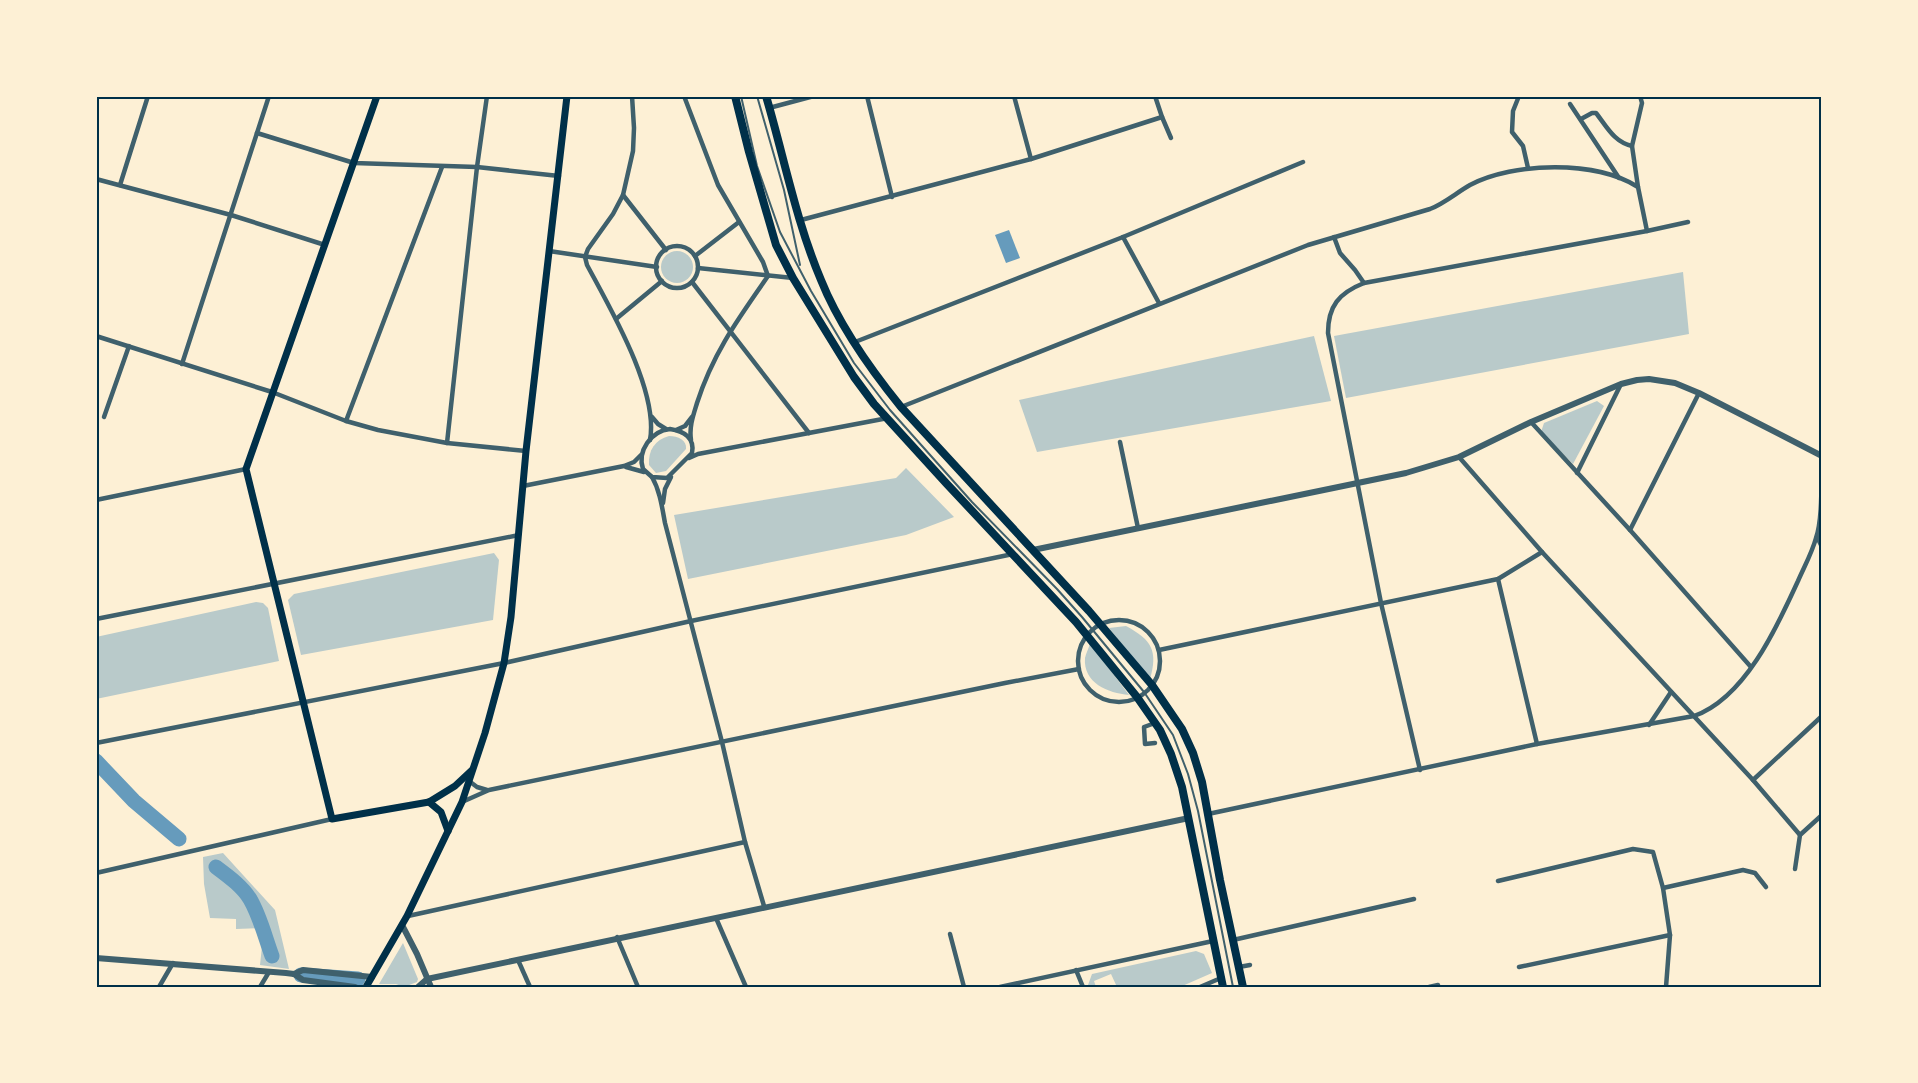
<svg xmlns="http://www.w3.org/2000/svg" width="1918" height="1083" viewBox="0 0 1918 1083" font-family="'PT Serif',serif">
	<style>
		.green { fill: #b9caca }
		.water { fill: #669bbc }
		.lines { fill: none; stroke-linecap: round; stroke-linejoin: round }
		.river { stroke: #669bbc; stroke-width: 15 }
		.service { stroke: #3f606c; stroke-width: 2 }
		.minor { stroke: #3f606c; stroke-width: 4.5 }
		.tertiary { stroke: #3f606c; stroke-width: 6 }
		.secondary { stroke: #003049; stroke-width: 7 }
		.primary { stroke: #003049; stroke-width: 8 }
		.neatline { fill: none; stroke: #003049; stroke-width: 2 }
	</style>
	<rect width="100%" height="100%" fill="#fdf0d5"/>
	<g class="green">
		<circle cx="677" cy="267" r="16"/>
		<polygon points="1683,272 1689,334 1346,398 1334,336"/>
		<polygon points="1314,336 1331,401 1037,452 1019,400"/>
		<polygon points="1597,401 1604,406 1573,464 1541,432 1544,423"/>
		<path d="M669,436C678,436 687,440 686,449L666,471L656,473L649,465C648,450 655,440 669,436Z"/>
		<polygon points="906,468 954,517 906,535 688,579 674,515 896,478"/>
		<polygon points="494,553 499,560 493,620 301,655 288,600 294,594"/>
		<polygon points="256,602 263,603 268,608 279,661 96,699 96,637"/>
		<path d="M1126,626C1152,640 1158,651 1150,679L1109,628Z"/>
		<path d="M1090,643L1129,695C1108,693 1083,683 1085,658C1086,653 1089,648 1090,643Z"/>
		<polygon points="223,853 275,910 289,969 260,965 263,937 260,928 236,929 236,919 210,918 204,884 203,857"/>
		<polygon points="403,943 418,979 417,982 404,987 396,984 379,984"/>
		<polygon points="1196,951 1204,954 1212,973 1180,987 1117,987 1111,974 1094,981 1096,987 1089,987 1088,985 1092,974"/>
	</g>
	<polygon class="water" points="1009,230 1020,258 1006,263 995,235"/>
	<g class="lines">
		<g class="river">
			<polyline points="96,761 134,801 179,839"/>
			<path d="M216,867C228,876 242,886 250,899C260,916 265,937 272,956"/>
			<polyline points="301,975 358,979"/>
		</g>
		<g class="service">
			<polyline points="741,96 757,166 780,232 811,291 854,363 890,410 972,502 1057,589 1082,617 1144,692 1173,735 1188,774 1198,811 1233,987"/>
			<polyline points="757,96 784,190 800,265"/>
		</g>
		<g class="minor">
			<path d="M632,96L634,128L633,151L623,195L613,214L588,249L585,257L587,265C610,308 659,391 650,440"/>
			<polyline points="684,96 718,185 763,262 768,276"/>
			<polyline points="867,96 892,197"/>
			<polyline points="1014,96 1031,159"/>
			<polyline points="1155,96 1162,117 1171,138"/>
			<polyline points="1519,96 1513,111 1512,132 1523,146 1528,168"/>
			<polyline points="1570,104 1619,178"/>
			<polyline points="769,108 814,96"/>
			<path d="M1581,119L1592,113H1596C1607,127 1614,142 1632,146"/>
			<polyline points="257,133 354,163 477,167 559,176"/>
			<polyline points="96,179 231,215 325,245"/>
			<polyline points="120,185 148,96"/>
			<polyline points="1638,187 1632,146 1642,103 1640,96"/>
			<polyline points="623,195 666,250"/>
			<polyline points="801,220 1031,159 1162,117"/>
			<polyline points="1123,237 1159,303"/>
			<polyline points="1334,237 1340,253 1355,270 1364,283"/>
			<circle cx="677" cy="267" r="21"/>
			<polyline points="549,251 657,267"/>
			<polyline points="695,256 739,222"/>
			<polyline points="698,268 793,278"/>
			<polyline points="692,282 809,433"/>
			<polyline points="616,319 662,281"/>
			<polyline points="96,336 272,392 346,421 378,430 447,443 526,451"/>
			<polyline points="855,342 1123,237 1303,162"/>
			<polyline points="182,364 269,96"/>
			<path d="M901,407L1308,245L1430,209C1445,203 1456,193 1470,185C1514,162 1596,160 1638,187L1647,231"/>
			<polyline points="104,417 129,346"/>
			<polyline points="652,417 658,424 666,429"/>
			<polyline points="346,421 442,167"/>
			<polyline points="1531,422 1630,530 1751,667"/>
			<path d="M670,429C684,431 695,438 692,453L667,478L652,477L643,469C637,451 651,431 670,429Z"/>
			<polyline points="676,430 685,426 692,417"/>
			<path d="M691,440C689,427 693,416 697,403C713,353 738,319 768,276"/>
			<polyline points="1120,442 1138,528"/>
			<polyline points="447,443 477,167 487,96"/>
			<polyline points="1459,457 1542,552 1753,780 1800,835"/>
			<polyline points="689,458 698,454 888,418"/>
			<polyline points="626,467 644,472"/>
			<polyline points="1577,473 1621,384"/>
			<path d="M652,477C660,491 662,507 665,523L722,742L745,842L764,906"/>
			<polyline points="523,486 624,466 634,462 641,455"/>
			<polyline points="96,500 246,469"/>
			<polyline points="663,503 665,489 671,477"/>
			<polyline points="1630,530 1699,393"/>
			<polyline points="1817,537 1822,547"/>
			<polyline points="1498,579 1537,744"/>
			<polyline points="96,619 519,535"/>
			<circle cx="1119" cy="661" r="41"/>
			<polyline points="1159,650 1498,579 1542,552"/>
			<polyline points="1155,723 1144,727 1145,744 1155,743"/>
			<polyline points="1649,725 1671,692"/>
			<polyline points="96,743 504,663 691,621 1013,554"/>
			<path d="M1420,770L1381,603L1328,333C1328,306 1339,293 1364,283L1647,231L1688,222"/>
			<polyline points="1753,780 1822,716"/>
			<polyline points="469,781 477,787 487,790"/>
			<polyline points="462,802 489,790 1005,683 1079,669"/>
			<path d="M1208,814L1537,744L1694,716C1745,698 1777,627 1798,581C1804,567 1812,553 1816,538C1823,518 1821,478 1822,456"/>
			<polyline points="1795,869 1800,835 1822,815"/>
			<polyline points="96,873 332,819"/>
			<polyline points="1498,881 1633,849 1653,852 1663,888 1670,935 1666,987"/>
			<polyline points="1663,888 1743,870 1755,873 1766,887"/>
			<polyline points="408,916 745,842"/>
			<polyline points="716,918 746,987"/>
			<polyline points="950,934 964,987"/>
			<polyline points="617,937 638,987"/>
			<polyline points="1233,940 1414,899"/>
			<polyline points="518,960 530,987"/>
			<polyline points="1239,967 1250,965"/>
			<polyline points="1519,967 1670,935"/>
			<polyline points="1076,970 1083,987"/>
			<polyline points="159,987 173,963"/>
			<polyline points="260,987 269,972"/>
			<polyline points="1000,987 1213,941"/>
			<polyline points="1200,987 1221,978"/>
			<polyline points="1429,987 1438,985"/>
		</g>
		<g class="tertiary">
			<polyline points="1033,550 1406,473 1459,457 1531,422 1621,384 1637,380 1649,379 1675,383 1699,393 1822,456"/>
			<polyline points="402,925 417,954 431,987"/>
			<polyline points="96,958 286,973 294,974 303,980 355,987"/>
			<polyline points="294,974 303,970 372,977"/>
			<polyline points="418,987 427,979 1189,818"/>
		</g>
		<g class="secondary">
			<polyline points="377,96 246,469 332,819 429,802 455,786 471,771"/>
			<polyline points="429,802 441,812 448,831"/>
			<polyline points="366,987 407,916 462,802 485,733 504,663 511,617 526,451 567,96"/>
		</g>
		<g class="primary">
			<polyline points="735,96 749,152 776,245 793,278 854,377 874,404 946,483 1076,622 1137,697 1160,730 1171,754 1182,787 1223,987"/>
			<path d="M766,96C784,157 796,221 821,280C839,325 871,370 901,407L1089,611L1152,685L1182,729L1193,753L1202,782L1220,880L1243,987"/>
		</g>
	</g>
	<rect width="1918" height="1083" fill="none" stroke="#fdf0d5" stroke-width="195"/>
	<rect x="98" y="98" width="1722" height="888" class="neatline"/>
</svg>
